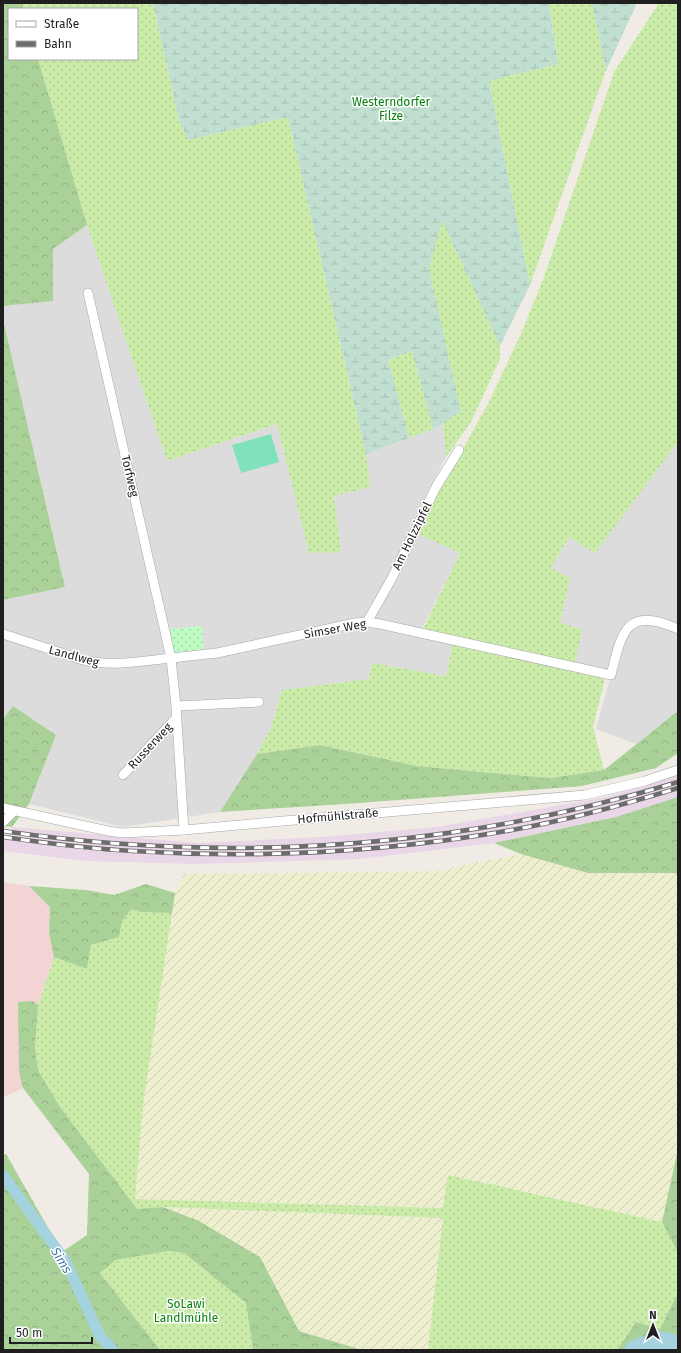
<svg xmlns="http://www.w3.org/2000/svg" width="681" height="1353" viewBox="0 0 681 1353" font-family="'Fira Sans',sans-serif">
	<style>
		.residential { fill: #dddcdc }
		.commercial { fill: #f1d4d3 }
		.industrial { fill: #e9d6e6 }
		.farmland { fill: url(#farmland-furrows) }
		.grass { fill: url(#grass-dots) }
		.forest { fill: url(#forest-crowns) }
		.wetland { fill: url(#wetland-marsh) }
		.park { fill: url(#park-dots) }
		.pitch { fill: #80e2ba }
		.lines { fill: none; stroke-linecap: round; stroke-linejoin: round }
		.canal { stroke: #a4d3df; stroke-width: 11 }
		.river { stroke: #a4d3df; stroke-width: 20 }
		.street-casing { stroke: #a6a6a6; stroke-width: 10 }
		.street { stroke: #fff; stroke-width: 9 }
		.rail-casing { stroke: #6d6d6d; stroke-width: 4.5 }
		.rail { stroke: #fff; stroke-width: 3; stroke-dasharray: 9; stroke-linecap: butt }
		.labels { text-anchor: middle; stroke-width: 3; stroke-linejoin: round; paint-order: stroke }
		.park-label { font-size: 12px; fill: #07820f; stroke: #fff }
		.street-label { font-size: 12px; fill: #1f1f1f; stroke: #fff }
		.water-label { font-size: 13px; font-style: italic; fill: #447aab; stroke: #fff }
	</style>
	<defs>
		<pattern id="farmland-furrows" width="10" height="10" patternUnits="userSpaceOnUse"><rect width="10" height="10" fill="#eeefcf"/><path d="M-1 1l2-2M0 10L10 0M9 11l2-2" fill="none" stroke="#ccccb1"/></pattern>
		<pattern id="grass-dots" width="8" height="8" patternUnits="userSpaceOnUse"><rect width="8" height="8" fill="#cbeca9"/><path d="M2 2h.1M6 6h.1" fill="none" stroke="#aeca91" stroke-width="1.8" stroke-linecap="round"/></pattern>
		<pattern id="forest-crowns" width="20" height="18" patternUnits="userSpaceOnUse"><rect width="20" height="18" fill="#aad198"/><path d="M2 6a3 3 0 1 1 6 0M12 15a3 3 0 1 1 6 0" fill="none" stroke="#92b383"/></pattern>
		<pattern id="wetland-marsh" width="20" height="14" patternUnits="userSpaceOnUse"><rect width="20" height="14" fill="#c1dfd0"/><path d="M1 5h8M5 5V1M11 12h8M15 12V8" fill="none" stroke="#a5bfb2"/></pattern>
		<pattern id="park-dots" width="8" height="8" patternUnits="userSpaceOnUse"><rect width="8" height="8" fill="#c0fbc4"/><path d="M2 2h.1M6 6h.1" fill="none" stroke="#a5d7a8" stroke-width="1.8" stroke-linecap="round"/></pattern>
	</defs>
	<rect width="100%" height="100%" fill="#f0ece5"/>
	<g class="residential">
		<polygon points="87,225 167,461 277,424 310,553 340,552 334,495 370,487 366,454 433,429 443,422 446,457 409,528 460,553 419,635 453,643 446,676 373,663 369,679 282,690 271,728 257,754 220,812 123,827 29,804 56,735 13,706 3,719 3,600 65,586 3,319 3,306 53,301 53,249"/>
		<polygon points="678,442 678,711 636,744 596,729 611,675 575,663 560,623 570,578 551,568 569,537 595,552"/>
	</g>
	<polygon class="commercial" points="3,882 29,886 50,907 49,933 54,957 38,1005 32,1001 19,1072 23,1088 3,1097"/>
	<polygon class="industrial" points="678,774 678,797 616,817 494,843 359,859 196,864 87,861 3,851 3,843 12,827 197,843 322,837 437,827 606,797 640,787"/>
	<g class="farmland">
		<polygon points="521,854 588,873 678,873 678,1149 662,1222 448,1175 444,1208 135,1199 143,1105 175,893 184,874 442,871 473,863"/>
		<polygon points="163,1207 443,1218 428,1350 362,1350 299,1331 260,1257 199,1221"/>
	</g>
	<g class="grass">
		<polygon points="22,3 153,3 179,121 188,140 288,117 366,454 370,487 334,496 341,552 309,553 277,424 167,461 87,225 38,59 137,59 137,9 24,9"/>
		<polygon points="549,3 592,3 606,70 530,285 489,81 558,64"/>
		<polygon points="659,3 678,3 678,442 595,553 569,537 551,568 570,578 560,623 582,629 575,663 423,629 460,553 416,533 488,404 521,334 544,277 614,72"/>
		<polygon points="442,219 500,346 500,359 471,422 446,457 443,422 461,412 428,269"/>
		<polygon points="412,351 433,429 409,438 388,360"/>
		<polygon points="453,643 605,679 593,727 604,770 550,778 417,766 320,745 257,754 271,728 282,690 369,679 372,663 446,676"/>
		<polygon points="132,909 140,912 172,913 143,1105 135,1199 443,1208 448,1175 662,1222 678,1253 678,1293 660,1330 636,1322 617,1350 428,1350 443,1218 163,1207 137,1209 60,1107 38,1070 35,1047 38,1005 54,957 87,969 91,945 119,937 122,921"/>
		<polygon points="169,1251 184,1253 246,1303 253,1350 160,1350 100,1273 116,1260"/>
	</g>
	<g class="forest">
		<polygon points="3,3 22,3 24,9 9,9 9,59 38,59 87,225 53,249 53,301 3,306"/>
		<polygon points="3,319 65,587 3,600"/>
		<polygon points="13,706 56,735 29,804 12,827 3,826 3,719"/>
		<polygon points="678,711 678,753 656,768 582,786 359,803 220,812 257,754 320,745 417,766 550,778 604,770"/>
		<polygon points="678,797 678,873 588,873 521,854 494,843 616,817"/>
		<polygon points="146,884 175,893 172,913 140,912 132,909 122,921 119,937 91,945 87,969 54,957 49,933 50,907 29,886 86,890 114,895"/>
		<polygon points="33,1001 38,1005 35,1047 38,1070 60,1107 137,1209 163,1207 199,1221 260,1257 299,1331 362,1350 253,1350 246,1303 184,1253 169,1251 116,1260 100,1273 160,1350 3,1350 3,1156 6,1154 62,1252 87,1235 89,1174 23,1088 19,1072 18,1002"/>
		<polygon points="678,1149 678,1253 662,1222"/>
		<polygon points="678,1293 678,1350 617,1350 636,1322 660,1329"/>
	</g>
	<g class="wetland">
		<polygon points="153,3 549,3 558,64 489,81 530,285 500,346 442,220 429,269 461,412 433,429 412,351 388,360 409,438 366,454 288,117 188,140 179,121"/>
		<polygon points="592,3 637,3 606,70"/>
	</g>
	<polygon class="park" points="202,626 204,650 180,652 175,652 173,649 170,629"/>
	<polygon class="pitch" points="271,434 279,462 241,473 232,445"/>
	<g class="lines">
		<polyline class="canal" points="3,1175 66,1262 100,1336 113,1350"/>
		<polyline class="river" points="635,1350 658,1341 678,1345"/>
		<g class="street-casing">
			<g id="street">
				<polyline points="367,622 392,578 436,487 459,450"/>
				<path d="M3,634L83,660C112,667 142,661 171,658L88,293"/>
				<polyline points="176,706 259,702"/>
				<polyline points="123,775 177,717"/>
				<polyline points="3,808 108,831 122,833 184,830 272,822 585,795 645,781 678,770"/>
				<polyline points="3,822 12,813 12,810"/>
				<path d="M184,830L176,706L171,658L217,653L355,623L367,622L380,624L611,675C622,631 626,606 678,629"/>
			</g>
		</g>
		<use href="#street" class="street"/>
		<g class="rail-casing">
			<g id="rail">
				<path d="M3,831C231,864 457,849 678,782"/>
				<path d="M3,837C46,843 89,849 133,851C259,859 387,852 512,830C568,820 623,805 678,788"/>
			</g>
		</g>
		<use href="#rail" class="rail"/>
	</g>
	<g class="labels">
		<g class="park-label">
			<text x="391" y="106">Westerndorfer<tspan x="391" dy="14">Filze</tspan></text>
			<text x="186" y="1308">SoLawi<tspan x="186" dy="14">Landlmühle</tspan></text>
		</g>
		<g class="street-label">
			<text transform="translate(130 476) rotate(77)" y="4">Torfweg</text>
			<text transform="translate(412 536) rotate(-64)" y="4">Am Holzzipfel</text>
			<text transform="translate(335 629) rotate(-10)" y="4">Simser Weg</text>
			<text transform="translate(74 656) rotate(15)" y="4">Landlweg</text>
			<text transform="translate(150 746) rotate(-47)" y="4">Russerweg</text>
			<text transform="translate(338 816) rotate(-5)" y="4">Hofmühlstraße</text>
		</g>
		<g class="water-label">
			<text transform="translate(62 1260) rotate(59)" y="5">Sims</text>
		</g>
	</g>
	<rect width="681" height="1353" fill="none" stroke="#1f1f1f" stroke-width="8"/>
	<rect x="8" y="8" width="130" height="52" fill="#ffffff" stroke="#a5a5a5"/>
	<rect x="16" y="21" width="20" height="6" fill="#ffffff" stroke="#a5a5a5"/>
	<text x="44" y="28" font-size="12" fill="#1f1f1f">Straße</text>
	<rect x="16" y="41" width="20" height="6" fill="#6d6d6d" stroke="#a5a5a5"/>
	<text x="44" y="48" font-size="12" fill="#1f1f1f">Bahn</text>
	<g transform="translate(653 1325)" stroke="#ffffff" stroke-width="3" paint-order="stroke">
	<path d="M0-3L7 15L0 10L-7 15Z" fill="#1f1f1f"/>
	<text y="-6" font-size="11" font-weight="bold" text-anchor="middle" fill="#1f1f1f">N</text>
	</g>
	<path d="M10 1337v6h82v-6" fill="none" stroke="#1f1f1f" stroke-width="2"/>
	<text x="16" y="1337" font-size="12" fill="#1f1f1f" stroke="#ffffff" stroke-width="3" paint-order="stroke">50 m</text>
</svg>
